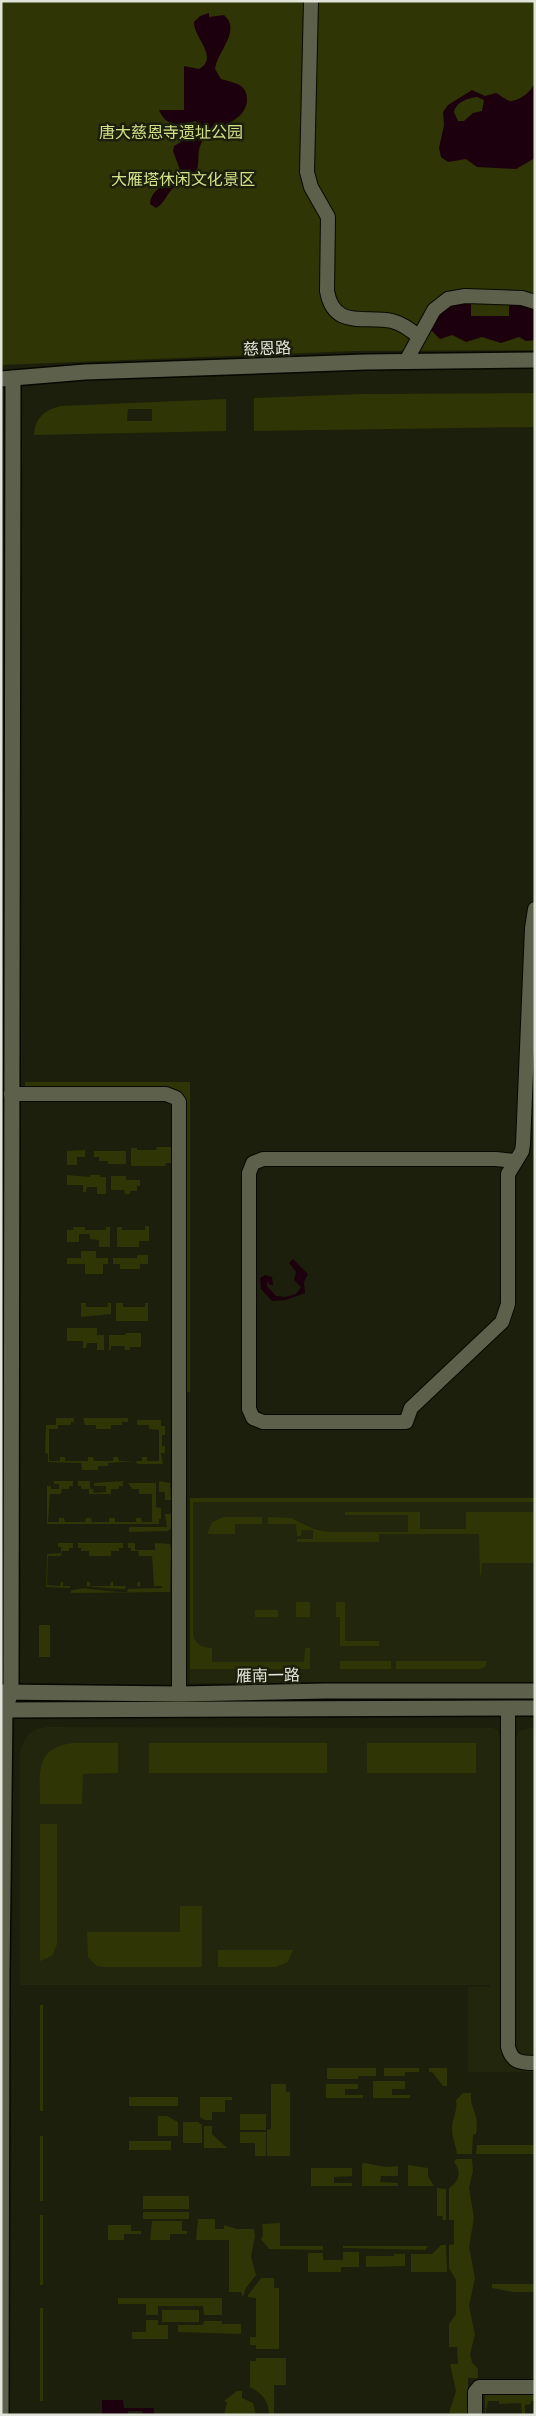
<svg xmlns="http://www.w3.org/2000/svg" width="536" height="2416" viewBox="0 0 536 2416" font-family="'Nunito Sans','Noto Sans SC',sans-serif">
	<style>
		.built { fill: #22260c }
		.green { fill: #2f3504; fill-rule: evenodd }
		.water { fill: #1d000d; fill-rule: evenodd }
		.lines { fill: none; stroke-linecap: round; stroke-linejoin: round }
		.minor-casing { stroke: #070800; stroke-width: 16 }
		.tertiary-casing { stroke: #070800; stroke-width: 18 }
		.secondary-casing { stroke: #070800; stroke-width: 18 }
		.minor { stroke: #5d614c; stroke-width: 14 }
		.tertiary { stroke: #5d614c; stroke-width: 15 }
		.secondary { stroke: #5d614c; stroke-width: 15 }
		.labels { text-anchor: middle; stroke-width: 5; stroke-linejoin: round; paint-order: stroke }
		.park-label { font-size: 16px; fill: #d3e188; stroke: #1c1f0c }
		.street-label { font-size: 16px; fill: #e1e4d8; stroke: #1c1f0c }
	</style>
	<rect width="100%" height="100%" fill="#1c1f0c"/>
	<g class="built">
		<polygon points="1,441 2,447 1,1661"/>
		<rect x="190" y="1498" width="345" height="185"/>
		<polygon points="47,1727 494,1728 498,1731 501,1740 501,2048 503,2057 508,2064 515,2069 535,2071 535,2072 468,2072 468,1987 490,1987 490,1985 20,1985 20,1753 23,1743 28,1735 36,1729"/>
		<polygon points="535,1727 535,2054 522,2054 517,2052 515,2047 515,1740 519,1731"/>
	</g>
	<g class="green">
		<polygon points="1,1 535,1 535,350 356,351 1,365"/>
		<polygon points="535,393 535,427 254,431 254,398 363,394"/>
		<path d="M226,399V431L34,435C35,418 44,410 61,406ZM152,409V421H127L128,409Z"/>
		<polygon points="25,1082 190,1082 190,1392 186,1392 185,1100 174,1089 166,1087 25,1087"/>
		<polygon points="157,1147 171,1147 171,1163 166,1163 165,1166 131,1166 131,1148 137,1148 137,1150 156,1150"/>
		<polygon points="85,1150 85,1157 77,1157 77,1165 67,1165 67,1151"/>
		<polygon points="94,1151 126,1151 126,1164 108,1164 108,1161 99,1161 99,1157 94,1157"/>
		<polygon points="67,1175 90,1177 90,1175 100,1175 100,1177 106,1177 106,1194 97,1194 97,1187 87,1187 86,1192 83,1192 83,1185 67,1185"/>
		<polygon points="111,1176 126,1176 126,1180 140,1180 140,1186 137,1186 137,1191 130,1191 130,1194 125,1194 124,1190 111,1190"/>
		<polygon points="145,1226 149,1226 149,1241 139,1241 139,1247 117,1247 117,1227 122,1227 122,1230 145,1230"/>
		<polygon points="73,1227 85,1227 85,1230 106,1230 106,1227 110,1227 110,1247 99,1247 99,1240 90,1239 90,1234 79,1234 79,1242 67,1242 67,1230 73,1230"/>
		<polygon points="81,1251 96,1251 96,1258 108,1258 108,1264 103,1264 103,1274 85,1274 85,1264 67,1264 67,1258 81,1258"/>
		<polygon points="137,1255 148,1255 148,1264 140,1264 140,1269 120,1269 120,1264 113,1264 113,1258 137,1258"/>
		<polygon points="81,1303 86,1303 86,1307 108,1307 108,1303 111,1303 111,1314 81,1317"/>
		<polygon points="116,1303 123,1303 123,1307 145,1307 145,1303 148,1303 148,1321 116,1321"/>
		<polygon points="67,1328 97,1328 97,1335 104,1335 104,1350 97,1350 97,1343 87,1343 86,1348 83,1348 83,1341 67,1341"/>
		<polygon points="126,1333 141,1333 141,1347 130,1347 130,1350 125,1350 124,1346 111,1346 111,1350 109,1350 109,1335 125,1335"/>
		<polygon points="56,1418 74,1418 74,1422 71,1422 71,1425 58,1425 58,1429 49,1429 49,1461 60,1461 60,1457 65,1457 65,1461 88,1461 88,1457 93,1457 94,1461 113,1461 113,1457 118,1457 119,1461 142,1461 142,1457 147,1457 147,1461 159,1461 159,1430 149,1429 149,1425 137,1425 137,1420 161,1420 161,1426 165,1426 165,1435 162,1435 162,1446 165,1446 165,1453 161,1453 163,1464 137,1464 136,1461 108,1463 108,1466 98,1466 98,1470 82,1470 81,1463 48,1462 48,1454 45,1453 46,1425 56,1425"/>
		<polygon points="83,1418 128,1418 128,1422 122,1422 122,1425 111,1425 111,1429 96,1429 96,1425 85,1425"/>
		<polygon points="54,1481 73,1481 73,1486 69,1486 69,1489 62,1489 61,1494 50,1494 48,1522 59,1522 59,1518 64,1518 65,1522 85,1522 86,1518 91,1518 92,1522 109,1522 109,1518 115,1518 115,1522 136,1522 136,1518 141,1518 142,1522 152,1522 152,1494 139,1494 139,1489 132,1489 128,1483 156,1483 156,1507 161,1508 161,1519 159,1519 159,1524 47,1524 47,1486 51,1486 51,1489 59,1489 59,1484 54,1484"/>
		<polygon points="78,1481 90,1481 90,1489 93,1489 94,1493 106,1492 106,1486 94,1486 94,1483 123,1481 123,1486 119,1486 119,1489 111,1489 111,1494 89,1494 89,1489 81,1489 81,1486 78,1486"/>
		<polygon points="159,1481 170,1483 171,1500 165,1500 165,1492 159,1492"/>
		<path d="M190,1498H535V1502H193V1633C194,1643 201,1648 212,1648V1662H304L305,1648H310V1669H190Z"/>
		<polygon points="345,1512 420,1512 420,1529 466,1529 466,1512 535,1512 535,1563 482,1563 481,1575 480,1575 479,1534 379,1534 379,1542 297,1542 297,1539 313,1539 313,1530 302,1530 301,1536 297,1536 296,1524 268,1524 268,1517 291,1518 314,1529 327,1532 408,1532 408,1515 345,1515"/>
		<polygon points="165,1514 171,1514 171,1528 168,1531 129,1532 129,1527 167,1527"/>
		<polygon points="224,1517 262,1517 262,1524 235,1524 235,1534 207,1534 212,1522"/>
		<polygon points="58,1543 73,1543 73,1548 69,1548 69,1551 62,1551 61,1556 48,1556 47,1585 60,1586 61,1582 63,1582 63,1586 70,1586 70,1588 46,1587 47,1554 61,1553 61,1547 58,1547"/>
		<polygon points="78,1543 123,1543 123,1548 119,1548 119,1551 111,1551 111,1556 89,1556 89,1551 81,1551 81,1548 78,1548"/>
		<path d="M128,1543H135V1550H155V1543L170,1544L171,1549L170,1592L71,1593V1590C78,1590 83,1587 90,1589C100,1590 114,1592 127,1592L128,1589L162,1588V1586H126L125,1589C108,1589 96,1586 78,1586H87V1582H90V1586H110L111,1582H113V1586H137L138,1582H140V1586H154L152,1556H139L138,1551H131V1548H128Z"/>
		<rect x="296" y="1602" width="14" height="15"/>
		<polygon points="336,1602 345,1602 345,1641 379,1641 379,1646 340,1646 340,1617 336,1617"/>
		<rect x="255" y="1610" width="23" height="7"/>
		<rect x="39" y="1625" width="11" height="32"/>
		<rect x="340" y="1661" width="51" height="8"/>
		<polygon points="396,1661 487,1661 485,1667 480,1669 396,1669"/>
		<path d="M73,1743H118V1773L83,1774L82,1804H40C40,1773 34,1748 73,1743Z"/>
		<rect x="149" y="1743" width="178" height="30"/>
		<rect x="367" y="1743" width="109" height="30"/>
		<polygon points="40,1824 57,1824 57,1944 52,1956 40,1961"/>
		<polygon points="180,1906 202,1906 202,1967 104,1967 97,1966 88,1957 87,1932 180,1932"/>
		<polygon points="218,1950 293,1950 288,1962 276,1967 218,1967"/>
		<rect x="40" y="2005" width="3" height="106"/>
		<polygon points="327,2068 376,2068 376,2076 359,2076 358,2079 327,2079"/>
		<polygon points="384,2068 419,2068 419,2072 405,2072 405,2076 384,2076"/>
		<polygon points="429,2068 447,2068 447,2086 443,2086 432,2072 429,2072"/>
		<polygon points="373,2081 405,2081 405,2089 392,2089 392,2095 410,2095 410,2098 373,2098"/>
		<polygon points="271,2084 286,2084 286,2092 290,2092 290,2156 267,2156 267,2130 271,2129"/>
		<polygon points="326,2084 358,2084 358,2089 345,2089 345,2095 363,2095 363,2098 326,2098"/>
		<path d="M463,2093H471C470,2111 480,2113 476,2134L473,2135L472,2154H457C456,2145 452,2138 452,2129C452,2118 458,2111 456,2100Z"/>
		<rect x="129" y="2097" width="49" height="9"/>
		<polygon points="200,2097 232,2097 232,2100 225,2100 225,2112 212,2112 212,2120 205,2120 200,2117"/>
		<rect x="240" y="2114" width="26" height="16"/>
		<polygon points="158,2116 167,2116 178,2122 178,2136 158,2136"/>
		<polygon points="183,2122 198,2122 202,2125 202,2143 183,2143"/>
		<polygon points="204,2126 212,2126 212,2134 227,2148 204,2148"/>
		<polygon points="240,2132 266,2132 266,2156 255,2156 255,2143 240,2143"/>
		<rect x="40" y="2136" width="3" height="65"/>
		<rect x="129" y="2141" width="42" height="9"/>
		<polygon points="477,2145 535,2145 535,2154 476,2154"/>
		<path d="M456,2159H472L473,2171L469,2188L474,2218L469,2247L475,2278L469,2306L475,2335L470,2354L472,2362L478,2369V2378H468V2415L449,2413L456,2391L450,2364H458L457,2347H449V2324L456,2314V2280L449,2268V2245L454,2244V2220H449V2188C459,2182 462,2172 454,2162Z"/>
		<polygon points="365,2163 386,2167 398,2166 398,2176 381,2176 380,2182 398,2183 398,2186 362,2186 362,2164"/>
		<polygon points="408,2165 428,2168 428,2176 434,2186 408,2186"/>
		<polygon points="311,2168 352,2168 352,2176 334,2177 334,2183 352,2183 352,2186 311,2186"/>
		<polygon points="437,2188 446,2189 446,2220 443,2220 442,2216 437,2216"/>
		<rect x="143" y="2196" width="46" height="13"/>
		<rect x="143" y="2212" width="46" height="7"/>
		<rect x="40" y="2215" width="3" height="70"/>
		<polygon points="198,2219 215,2219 215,2229 224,2229 224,2225 237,2229 254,2229 255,2236 251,2257 256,2275 246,2288 243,2297 241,2292 229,2292 229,2240 196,2240"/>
		<polygon points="152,2221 182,2221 182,2231 187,2231 187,2234 170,2234 170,2240 150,2240"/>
		<polygon points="280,2223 280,2246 323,2246 323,2250 269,2249 261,2239 263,2235 262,2224"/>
		<polygon points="108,2225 131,2225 131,2231 141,2231 141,2234 124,2234 124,2240 108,2240"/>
		<polygon points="441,2245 446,2245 447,2272 411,2272 411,2254 432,2254"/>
		<polygon points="343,2246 428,2246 425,2250 343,2248"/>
		<polygon points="343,2252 359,2252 359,2267 341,2267 341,2272 308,2272 308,2253 323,2253 323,2260 343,2260"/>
		<polygon points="394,2254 405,2254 405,2266 366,2267 366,2256 394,2256"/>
		<polygon points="261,2278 274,2278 274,2288 279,2288 279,2349 256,2349 256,2345 250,2345 250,2337 256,2337 256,2298 248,2297 248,2295"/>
		<polygon points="492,2284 535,2284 535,2292 513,2292 492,2288"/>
		<polygon points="118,2298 222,2298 222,2315 204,2315 203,2306 158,2306 158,2315 146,2315 146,2304 118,2304"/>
		<rect x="40" y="2308" width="3" height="93"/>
		<rect x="162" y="2310" width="37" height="12"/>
		<polygon points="146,2320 158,2320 158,2325 168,2325 168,2339 132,2339 132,2332 146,2332"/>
		<polygon points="204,2321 222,2321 222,2324 241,2324 241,2334 178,2332 178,2325 203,2325"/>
		<path d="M256,2358H286V2385H274V2415H269C269,2401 262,2393 250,2387V2361H256Z"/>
		<polygon points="237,2391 242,2391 242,2398 253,2403 256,2415 224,2415 227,2402 224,2401"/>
		<polygon points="485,2393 535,2393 535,2401 531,2401 531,2404 525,2405 525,2415 522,2415 521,2403 499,2404 499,2401 488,2401 485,2415"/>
	</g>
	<g class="water">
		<path d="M209,13V17L224,15C242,30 217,52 215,69L221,79C233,83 248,83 247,101C244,125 215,123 203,140C196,151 200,159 197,170C193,182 181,180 173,188C166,195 165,203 156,208L150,204C151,186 173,184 180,170L173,151L174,146L195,134L199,127L196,121C180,124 167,129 159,110H184V66L199,69C220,58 193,37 194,22L200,16Z"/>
		<path d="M535,82V158L516,169L477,167L466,159L448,162L441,157L439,148L444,125L443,112L448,105L472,90L485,96L496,93C501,95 505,100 510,101C520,101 532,91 535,82ZM477,97L484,100L482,111L473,113L464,121H458L454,112C456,102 468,98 477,97Z"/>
		<path d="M464,303H471V316H509V304L532,307L535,310V340L526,341L519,337L501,343L482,337L466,342L452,335L440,339L431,330C438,310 445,307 464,303Z"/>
		<polygon points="293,1259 308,1274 304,1282 305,1293 286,1300 272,1301 261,1289 260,1278 265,1275 272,1277 273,1285 270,1285 267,1281 267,1286 276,1296 285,1297 296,1294 301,1287 294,1280 296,1272 289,1263"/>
		<polygon points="102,2400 123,2400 124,2408 154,2408 154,2415 143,2415 142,2411 128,2411 128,2415 102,2415"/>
	</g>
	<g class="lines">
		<g class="minor-casing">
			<g id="minor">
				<path d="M311,1L307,172L311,187L328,217L327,291C334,330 365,315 392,321C403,324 411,330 419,337"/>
				<polyline points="406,361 434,310 448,299 465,296 522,298 535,302"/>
				<polyline points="11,1094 61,1094"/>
				<polyline points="63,1094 166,1094 176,1098 179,1102 179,1694"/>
				<polyline points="514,1161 496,1159 263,1159 253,1163 249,1173 249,1409 253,1418 263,1422 406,1422 411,1408 502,1322 508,1304 508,1174 522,1151 523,1144 532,928 535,909"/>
				<path d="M508,1708V2047C512,2062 520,2063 535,2063"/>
				<polyline points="475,2415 475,2392 479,2387 535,2387"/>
			</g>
		</g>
		<g class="tertiary-casing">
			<polyline id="tertiary" points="1,2415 2,1973 5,1710 11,1692 13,378"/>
		</g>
		<g class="secondary-casing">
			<g id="secondary">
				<polyline points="1,379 85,372 365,362 535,360"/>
				<polyline points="1,1692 179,1694 325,1691 535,1691"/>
				<polyline points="1,1710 535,1708"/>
			</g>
		</g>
		<use href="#minor" class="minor"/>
		<use href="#tertiary" class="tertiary"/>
		<use href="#secondary" class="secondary"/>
	</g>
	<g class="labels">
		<g class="park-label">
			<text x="171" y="138">唐大慈恩寺遗址公园</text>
			<text x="183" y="185">大雁塔休闲文化景区</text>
		</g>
		<g class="street-label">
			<text transform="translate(267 348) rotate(-2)" y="6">慈恩路</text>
			<text transform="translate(268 1675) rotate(-1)" y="6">雁南一路</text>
		</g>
	</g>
	<rect width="536" height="2416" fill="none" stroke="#e1e4d8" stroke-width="5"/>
</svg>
